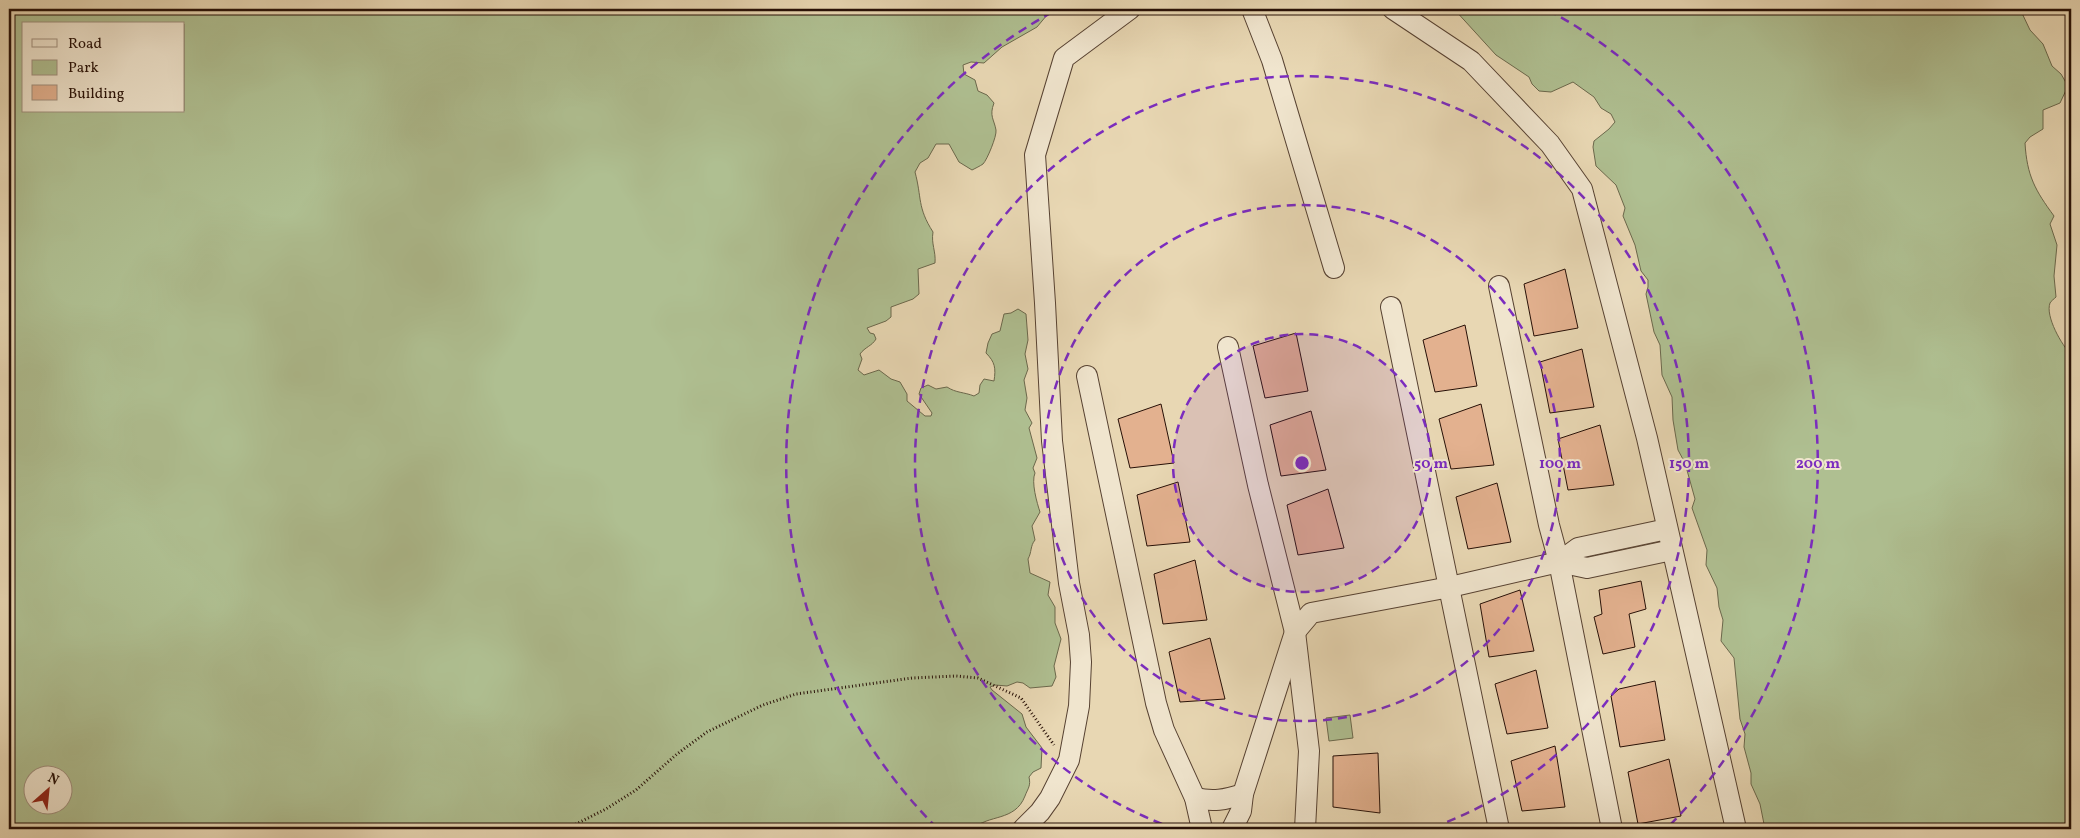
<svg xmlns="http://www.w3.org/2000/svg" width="2080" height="838" viewBox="0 0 2080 838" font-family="Vollkorn,serif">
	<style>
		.green { fill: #afbf91; stroke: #6b684c; fill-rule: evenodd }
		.building { fill: #e3b18f; stroke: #271007 }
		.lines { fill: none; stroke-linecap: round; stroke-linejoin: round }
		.minor-casing { stroke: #574232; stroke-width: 22 }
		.path { stroke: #271007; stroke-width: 3; stroke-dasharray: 1 2.5; stroke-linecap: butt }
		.minor { stroke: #f0e5ce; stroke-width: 20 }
		.ring { fill: none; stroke: #7b2cbf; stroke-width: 2.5; stroke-dasharray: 9 6 }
		.centre { fill: #7b2cbf; stroke: #f0e5ce; stroke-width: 2.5 }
		.ring-label { font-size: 15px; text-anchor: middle; font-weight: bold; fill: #7b2cbf; stroke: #f0e5ce; stroke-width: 4; stroke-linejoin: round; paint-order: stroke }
	</style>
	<rect width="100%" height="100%" fill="#e8d7b3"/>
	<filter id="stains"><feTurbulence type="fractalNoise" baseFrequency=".004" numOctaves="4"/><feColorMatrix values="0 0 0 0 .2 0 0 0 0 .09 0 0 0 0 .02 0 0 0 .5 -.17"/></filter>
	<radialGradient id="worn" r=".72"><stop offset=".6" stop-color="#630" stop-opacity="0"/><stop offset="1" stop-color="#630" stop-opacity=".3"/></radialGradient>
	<g class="green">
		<path d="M9,9H1052L1037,27L1002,47L984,63L971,62L963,65L964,74L975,80L978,91L987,95L994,103C989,116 994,119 996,130C997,136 987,160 983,164C980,166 976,168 972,170L959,162L949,144H936L928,158L920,163L915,172C922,198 917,207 933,232C931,244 936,251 935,263L918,269L919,294L913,299L891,307V317L886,321L867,328L870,333L874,334L876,339C872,346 865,347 860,354L862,359L858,370L864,375L879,370L891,379L900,382L907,394V401L925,416H931L932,413L919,394L921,388L928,385L936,389L947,387C956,393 964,392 974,396L979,393L980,385L984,379L994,381C996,368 995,362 986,353L988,343L992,334L1000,331L1004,314L1011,313L1018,309L1026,314L1028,340L1025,354L1028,369L1024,380L1027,398L1025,410L1032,423L1029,428L1037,458L1033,468L1035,473C1031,482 1037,503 1040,512L1032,526L1035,540C1030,546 1032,552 1028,559L1030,573L1050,582L1048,595L1055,607V623L1061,639L1054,666L1056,677L1052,686L1030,688L1023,683L1017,682L1007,686L995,685L990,687L992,690L1022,714L1026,727L1042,748L1041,768L1033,772L1029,777C1031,786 1028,788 1025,796C1015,822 988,814 973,829H9ZM24,24H184V111H24ZM32,776H62V806H32Z"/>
		<path d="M1454,9H2020L2030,30L2043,44L2052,66L2061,74L2068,86L2060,103L2043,110V129L2030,137L2025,143C2027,176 2035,190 2054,216L2050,224L2057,245L2054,276L2056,297C2054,299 2051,301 2050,303C2045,316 2062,346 2071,354V829H1765L1760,804L1751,784V773L1744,747L1745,734L1740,719L1734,658L1721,641L1723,620L1719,607L1717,588L1706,565L1707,550L1692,508L1695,499L1685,463L1678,450L1673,420L1672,397L1662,375L1660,345L1654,332L1646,294L1648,287V280L1641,271L1635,245L1623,216L1625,208L1616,185L1596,166L1593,147L1594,141L1609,129L1615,122L1611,114L1601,108L1594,97L1573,82L1551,92L1539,91L1532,84L1529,77L1496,55Z"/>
		<polygon points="1350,715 1353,738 1329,741 1326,718"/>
	</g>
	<g class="building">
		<polygon points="1565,269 1578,328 1534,336 1524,284"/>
		<polygon points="1465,325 1477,386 1435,392 1423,340"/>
		<polygon points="1296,333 1308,391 1265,398 1253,346"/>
		<polygon points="1582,349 1594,407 1550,413 1540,362"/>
		<polygon points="1161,404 1174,463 1130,468 1118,419"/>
		<polygon points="1481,404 1494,465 1451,469 1439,419"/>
		<polygon points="1311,411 1326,470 1281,476 1270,425"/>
		<polygon points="1600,425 1614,485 1568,490 1558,439"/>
		<polygon points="1178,482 1190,542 1147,546 1137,495"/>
		<polygon points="1497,483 1511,542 1468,549 1456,497"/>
		<polygon points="1328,489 1344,548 1298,555 1287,505"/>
		<polygon points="1195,560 1207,620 1163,624 1154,574"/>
		<polygon points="1641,581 1646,609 1629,614 1635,647 1603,654 1594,617 1602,614 1599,590"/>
		<polygon points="1520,590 1534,651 1489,657 1480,604"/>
		<polygon points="1210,638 1225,699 1180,702 1169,652"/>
		<polygon points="1536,670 1548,728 1507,734 1495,684"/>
		<polygon points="1655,681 1665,740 1620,747 1611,696 1619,689"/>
		<polygon points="1555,746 1565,807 1522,811 1511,761"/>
		<polygon points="1378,753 1380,813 1333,807 1333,756"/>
		<polygon points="1669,759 1681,816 1638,824 1628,772"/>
	</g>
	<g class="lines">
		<g class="minor-casing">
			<g id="minor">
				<polyline points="1252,9 1272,60 1334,268"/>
				<polyline points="1393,9 1471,61 1550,144 1582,189 1647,438 1736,829"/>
				<polyline points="1499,286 1549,525 1559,562 1612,829"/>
				<polyline points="1391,307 1499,829"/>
				<polyline points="1228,347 1258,485 1295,632 1309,751 1305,829"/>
				<polyline points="1087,376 1156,703 1164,730 1195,798 1202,829"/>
				<polyline points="1559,562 1587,568 1672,550"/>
				<path d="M1195,798C1213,802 1225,800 1243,794"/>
				<polyline points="1023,829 1040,812 1050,798 1069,760 1079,706 1081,662 1079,635 1069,583 1052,441 1045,303 1035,155 1064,58 1130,9"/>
				<polyline points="1232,829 1241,811 1243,794 1295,632 1311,613 1450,587 1559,562 1578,548 1667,529"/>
			</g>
		</g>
		<polyline class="path" points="566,829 606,809 636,790 677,754 707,732 763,705 796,694 912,678 956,676 978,678 1021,698 1054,745"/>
		<use href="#minor" class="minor"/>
	</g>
	<circle cx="1302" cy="463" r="129" fill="#7b2cbf" fill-opacity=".12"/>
	<g class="ring">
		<circle cx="1302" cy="463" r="129"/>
		<circle cx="1302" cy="463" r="258"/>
		<path d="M1176 829A387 387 0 1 1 1428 829"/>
		<path d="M937 828A516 516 0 0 1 1056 10M1548 10A516 516 0 0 1 1667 828"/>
	</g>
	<circle cx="1302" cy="463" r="8" class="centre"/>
	<g class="ring-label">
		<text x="1431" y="468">50 m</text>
		<text x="1560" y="468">100 m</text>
		<text x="1689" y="468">150 m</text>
		<text x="1818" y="468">200 m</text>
	</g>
	<rect width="2080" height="838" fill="none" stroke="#e8d7b3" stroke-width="30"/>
	<rect x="10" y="10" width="2060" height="818" fill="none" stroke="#271007" stroke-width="2.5"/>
	<rect x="15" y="15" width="2050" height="808" fill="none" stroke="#271007"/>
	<rect x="22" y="22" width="162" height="90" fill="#f0e5ce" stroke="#a0907e"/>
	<rect x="32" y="39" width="25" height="8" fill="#f0e5ce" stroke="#a0907e"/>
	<text x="68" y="48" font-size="15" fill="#271007">Road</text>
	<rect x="32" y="60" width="25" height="15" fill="#afbf91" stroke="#a0907e"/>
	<text x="68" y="72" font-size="15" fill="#271007">Park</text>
	<rect x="32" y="85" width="25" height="15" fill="#e3b18f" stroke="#a0907e"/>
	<text x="68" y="98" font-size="15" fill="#271007">Building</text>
	<g transform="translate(48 790) rotate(27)"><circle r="24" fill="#f0e5ce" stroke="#a0907e"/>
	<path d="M0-4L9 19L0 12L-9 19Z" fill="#8f2418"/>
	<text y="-8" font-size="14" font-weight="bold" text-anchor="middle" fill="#271007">N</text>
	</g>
	<rect width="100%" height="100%" filter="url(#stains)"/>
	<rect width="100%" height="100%" fill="url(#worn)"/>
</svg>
